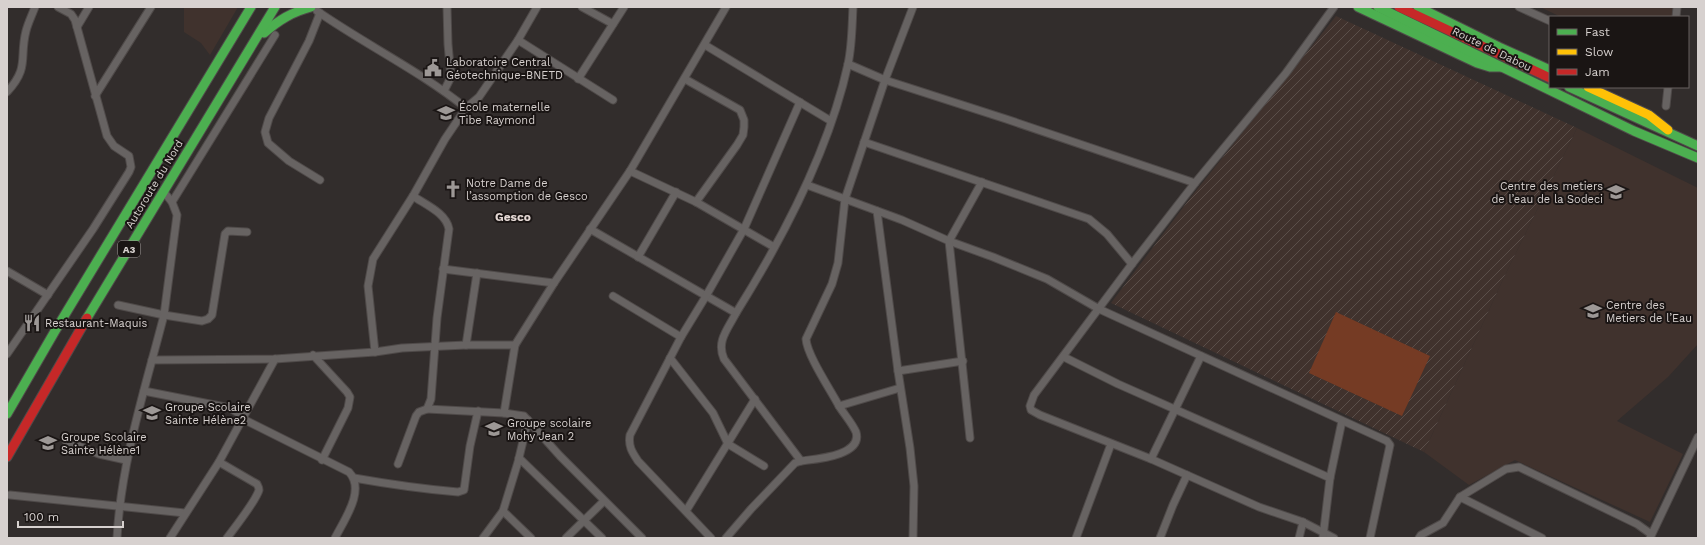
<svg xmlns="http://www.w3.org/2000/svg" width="1705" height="545" viewBox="0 0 1705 545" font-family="'Work Sans',sans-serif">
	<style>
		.built { fill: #40322d }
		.industrial { fill: url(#industrial-furrows) }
		.green { fill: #753b24 }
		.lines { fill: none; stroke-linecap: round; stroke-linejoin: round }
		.street-casing { stroke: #4f4a49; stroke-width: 9 }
		.fast-casing { stroke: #4f4a49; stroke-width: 11 }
		.slow-casing { stroke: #4f4a49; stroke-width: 11 }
		.jam-casing { stroke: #4f4a49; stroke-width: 11 }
		.street { stroke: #676362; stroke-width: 7 }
		.fast { stroke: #4caf50; stroke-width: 9 }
		.slow { stroke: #ffc107; stroke-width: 9 }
		.jam { stroke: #c62828; stroke-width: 9 }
		.labels { text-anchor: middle; stroke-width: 4; stroke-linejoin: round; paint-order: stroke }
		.shield { fill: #1a1514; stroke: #9e9997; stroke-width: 1 }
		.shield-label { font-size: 10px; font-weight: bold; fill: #d7d1cf }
		.street-label { font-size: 11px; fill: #d7d1cf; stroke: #1a1514 }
		.poi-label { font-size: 11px; fill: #d7d1cf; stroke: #1a1514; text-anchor: start }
		.neighbourhood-label { font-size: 12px; font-weight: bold; fill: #e4d8d4; stroke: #1a1514 }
	</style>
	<defs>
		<pattern id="industrial-furrows" width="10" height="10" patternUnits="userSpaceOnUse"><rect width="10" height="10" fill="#40322d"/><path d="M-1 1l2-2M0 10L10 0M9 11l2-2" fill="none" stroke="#5b4f4a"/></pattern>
	</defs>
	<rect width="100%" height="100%" fill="#322d2c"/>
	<g class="built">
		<polygon points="184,7 238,7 210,55 201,43 184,32"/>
		<polygon points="1540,7 1673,7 1673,17 1561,17"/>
		<polygon points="1577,128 1698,188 1698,344 1668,377 1617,421 1683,454 1650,522 1515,460 1469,485 1424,452 1504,277"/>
	</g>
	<polygon class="industrial" points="1336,16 1577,128 1504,277 1424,452 1111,303 1191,197"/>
	<polygon class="green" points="1336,312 1430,356 1402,416 1309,373"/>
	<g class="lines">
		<g class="street-casing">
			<g id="street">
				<polyline points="582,7 613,24"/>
				<polyline points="1334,7 1286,73 1195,183 1132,264 1034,395 1030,406 1031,410 1040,415 1151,459 1259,507 1303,522 1334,538"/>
				<polyline points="1519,7 1550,21"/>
				<path d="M317,11C366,45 420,71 466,108"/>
				<polyline points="320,13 309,41 269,118 265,132 268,143 289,161 320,180"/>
				<polyline points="1676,17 1677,7"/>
				<polyline points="77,27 89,7"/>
				<polyline points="518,40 613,100"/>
				<polyline points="705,45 831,121"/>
				<polyline points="848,64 885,80 1006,119 1195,183"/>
				<polyline points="578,79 624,7"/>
				<polyline points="685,79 740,110 744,120 744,127 743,135 737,145 696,202"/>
				<polyline points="444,91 451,77 448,44 447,7"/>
				<path d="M7,92C30,67 19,58 26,31C28,23 32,15 35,7"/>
				<polyline points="95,96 151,7"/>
				<polyline points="1666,106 1668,87"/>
				<polyline points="864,142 1089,219 1107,234 1132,264"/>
				<polyline points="630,171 696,202 774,247"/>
				<polyline points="807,185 902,220 949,241 993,257 1047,279 1099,309 1387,441 1390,445 1370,538"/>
				<polyline points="172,202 275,35"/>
				<polyline points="877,211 898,371 910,448 914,486 913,538"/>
				<path d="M590,229L736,313C728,329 716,341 724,359L801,461"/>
				<polyline points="638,257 676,192"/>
				<polyline points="443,269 554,283"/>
				<polyline points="7,271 48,295"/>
				<polyline points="613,296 681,337"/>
				<polyline points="118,305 164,315 202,321 208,319 212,315 225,234 228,231 247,232"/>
				<path d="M736,313C783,238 829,151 848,64C852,46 852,26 853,7"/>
				<polyline points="466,345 477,273"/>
				<polyline points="375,352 368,286 373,259 413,196 445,139 466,108 479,97 518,40 537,7"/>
				<polyline points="7,354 93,229 129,172 131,167 129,156 114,146 107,136 75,20 71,14 58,7"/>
				<polyline points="313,355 347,392 350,397 348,408 322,460"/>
				<polyline points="1064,357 1118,384 1330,478"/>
				<polyline points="670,358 713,413 728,444 764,466"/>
				<polyline points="152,360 275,359 375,352 402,348 466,345 515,345 554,283 630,171 726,7"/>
				<polyline points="898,371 963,361"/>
				<path d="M144,391L230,408L238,413L243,419L349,472C366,490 344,520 335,538"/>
				<path d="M839,406C830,389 807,355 806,339L832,284L838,263L845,199L885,80L913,7"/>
				<polyline points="427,409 504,413 524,416 560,456 642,538"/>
				<polyline points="504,413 515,345"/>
				<polyline points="970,438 949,241 982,182"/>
				<polyline points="66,441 99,454 126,460"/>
				<polyline points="519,458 602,538"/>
				<polyline points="1151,459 1201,356"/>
				<path d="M219,462L257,484C258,487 259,487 259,490C256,501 235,527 227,538"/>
				<path d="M398,464L416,416L419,412L427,409L431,399L437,318L449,229C446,213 426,205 413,196"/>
				<path d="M354,478C388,484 422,489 458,492L464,490L470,446L478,411"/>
				<polyline points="10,495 185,513"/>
				<polyline points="1460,497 1506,469 1519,467 1637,524 1651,534"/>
				<polyline points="503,511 531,538"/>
				<polyline points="686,511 755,399"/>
				<polyline points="1323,537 1330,478 1342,421"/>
				<path d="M117,538C121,462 145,389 164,315L177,215L172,202L163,191"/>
				<polyline points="170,538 219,462 275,359"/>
				<polyline points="483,538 503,511 518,462 528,420"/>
				<polyline points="566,538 604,501"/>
				<path d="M711,538L638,461C632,452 628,446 630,435L681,337L706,296L744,229L800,102"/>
				<path d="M726,538L751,509L795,463L801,461C815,459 863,456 856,432C852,423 844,414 839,406L900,388"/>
				<polyline points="1076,538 1111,444"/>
				<polyline points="1160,538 1173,505 1187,475"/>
				<polyline points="1299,538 1303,522"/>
				<polyline points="1419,538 1421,535 1443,523 1460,497 1542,538"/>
				<polyline points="1650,538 1698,437"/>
			</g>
		</g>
		<g class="fast-casing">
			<g id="fast">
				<polyline points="1358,7 1477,63 1490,67 1501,67"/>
				<polyline points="1378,7 1634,131 1698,158"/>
				<polyline points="1418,7 1499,47 1550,70"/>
				<path d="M264,33C279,20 292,12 311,7"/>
				<polyline points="1569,87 1698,146"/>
				<polyline points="87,318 275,7"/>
				<polyline points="7,414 55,331 251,7"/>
			</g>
		</g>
		<g class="slow-casing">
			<polyline id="slow" points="1588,87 1649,115 1668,130"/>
		</g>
		<g class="jam-casing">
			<g id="jam">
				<polyline points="1399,7 1550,78"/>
				<polyline points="7,457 87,318"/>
			</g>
		</g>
		<use href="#street" class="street"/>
		<use href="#fast" class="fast"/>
		<use href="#slow" class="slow"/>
		<use href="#jam" class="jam"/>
	</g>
	<defs>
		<g id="civic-bare" transform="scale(1.38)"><path d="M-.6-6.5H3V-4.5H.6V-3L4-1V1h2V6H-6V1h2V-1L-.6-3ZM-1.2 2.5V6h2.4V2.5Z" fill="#9d9896" stroke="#1a1514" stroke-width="2.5" paint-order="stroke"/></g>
		<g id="school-bare" transform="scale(1.38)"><path d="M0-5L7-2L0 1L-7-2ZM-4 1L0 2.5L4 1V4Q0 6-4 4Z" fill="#9d9896" stroke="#1a1514" stroke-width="2.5" paint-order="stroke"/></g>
		<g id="church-bare" transform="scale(1.38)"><path d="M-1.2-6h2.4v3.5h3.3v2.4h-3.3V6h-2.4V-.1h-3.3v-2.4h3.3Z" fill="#9d9896" stroke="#1a1514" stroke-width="2.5" paint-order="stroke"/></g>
		<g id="restaurant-bare" transform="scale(1.38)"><path d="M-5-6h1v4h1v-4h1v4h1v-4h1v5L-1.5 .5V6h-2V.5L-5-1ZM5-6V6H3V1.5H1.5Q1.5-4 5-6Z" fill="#9d9896" stroke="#1a1514" stroke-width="2.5" paint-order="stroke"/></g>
	</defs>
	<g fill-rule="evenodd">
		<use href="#civic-bare" x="433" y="68"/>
		<use href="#school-bare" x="446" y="113"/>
		<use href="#church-bare" x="453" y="189"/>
		<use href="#school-bare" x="1616" y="192"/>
		<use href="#school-bare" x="1593" y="311"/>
		<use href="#restaurant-bare" x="32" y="323"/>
		<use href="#school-bare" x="152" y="413"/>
		<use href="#school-bare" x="494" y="429"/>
		<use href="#school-bare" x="48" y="443"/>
	</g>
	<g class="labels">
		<rect class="shield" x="118" y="241" width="22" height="16" rx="3"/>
		<g class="shield-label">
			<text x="129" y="253">A3</text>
		</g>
		<g class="street-label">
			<text transform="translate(1492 49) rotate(26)" y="4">Route de Dabou</text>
			<text transform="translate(154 184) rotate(-59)" y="4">Autoroute du Nord</text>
		</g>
		<g class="poi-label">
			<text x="446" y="66">Laboratoire Central<tspan x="446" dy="13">Géotechnique-BNETD</tspan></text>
			<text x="459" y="111">École maternelle<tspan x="459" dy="13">Tibe Raymond</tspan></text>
			<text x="466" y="187">Notre Dame de<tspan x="466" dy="13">l’assomption de Gesco</tspan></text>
			<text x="1603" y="190" text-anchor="end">Centre des metiers<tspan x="1603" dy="13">de l’eau de la Sodeci</tspan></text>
			<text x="1606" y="309">Centre des<tspan x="1606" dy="13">Metiers de l’Eau</tspan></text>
			<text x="45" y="327">Restaurant-Maquis</text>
			<text x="165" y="411">Groupe Scolaire<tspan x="165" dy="13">Sainte Hélène2</tspan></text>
			<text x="507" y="427">Groupe scolaire<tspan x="507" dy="13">Mohy Jean 2</tspan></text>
			<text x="61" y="441">Groupe Scolaire<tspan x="61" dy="13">Sainte Hélène1</tspan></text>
		</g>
		<g class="neighbourhood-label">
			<text x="513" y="221">Gesco</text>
		</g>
	</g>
	<rect width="1705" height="545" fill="none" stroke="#d7d1cf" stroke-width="16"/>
	<rect x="1549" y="16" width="140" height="72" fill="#1a1514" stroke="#66605f"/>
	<rect x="1557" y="29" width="20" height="6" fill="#4caf50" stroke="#66605f"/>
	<text x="1585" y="36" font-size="12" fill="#d7d1cf">Fast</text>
	<rect x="1557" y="49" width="20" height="6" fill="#ffc107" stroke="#66605f"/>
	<text x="1585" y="56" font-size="12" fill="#d7d1cf">Slow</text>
	<rect x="1557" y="69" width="20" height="6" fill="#c62828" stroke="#66605f"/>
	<text x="1585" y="76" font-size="12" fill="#d7d1cf">Jam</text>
	<path d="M18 521v6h105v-6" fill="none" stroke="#d7d1cf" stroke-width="2"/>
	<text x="24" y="521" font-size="12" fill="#d7d1cf" stroke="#1a1514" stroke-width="3" paint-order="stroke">100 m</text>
</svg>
